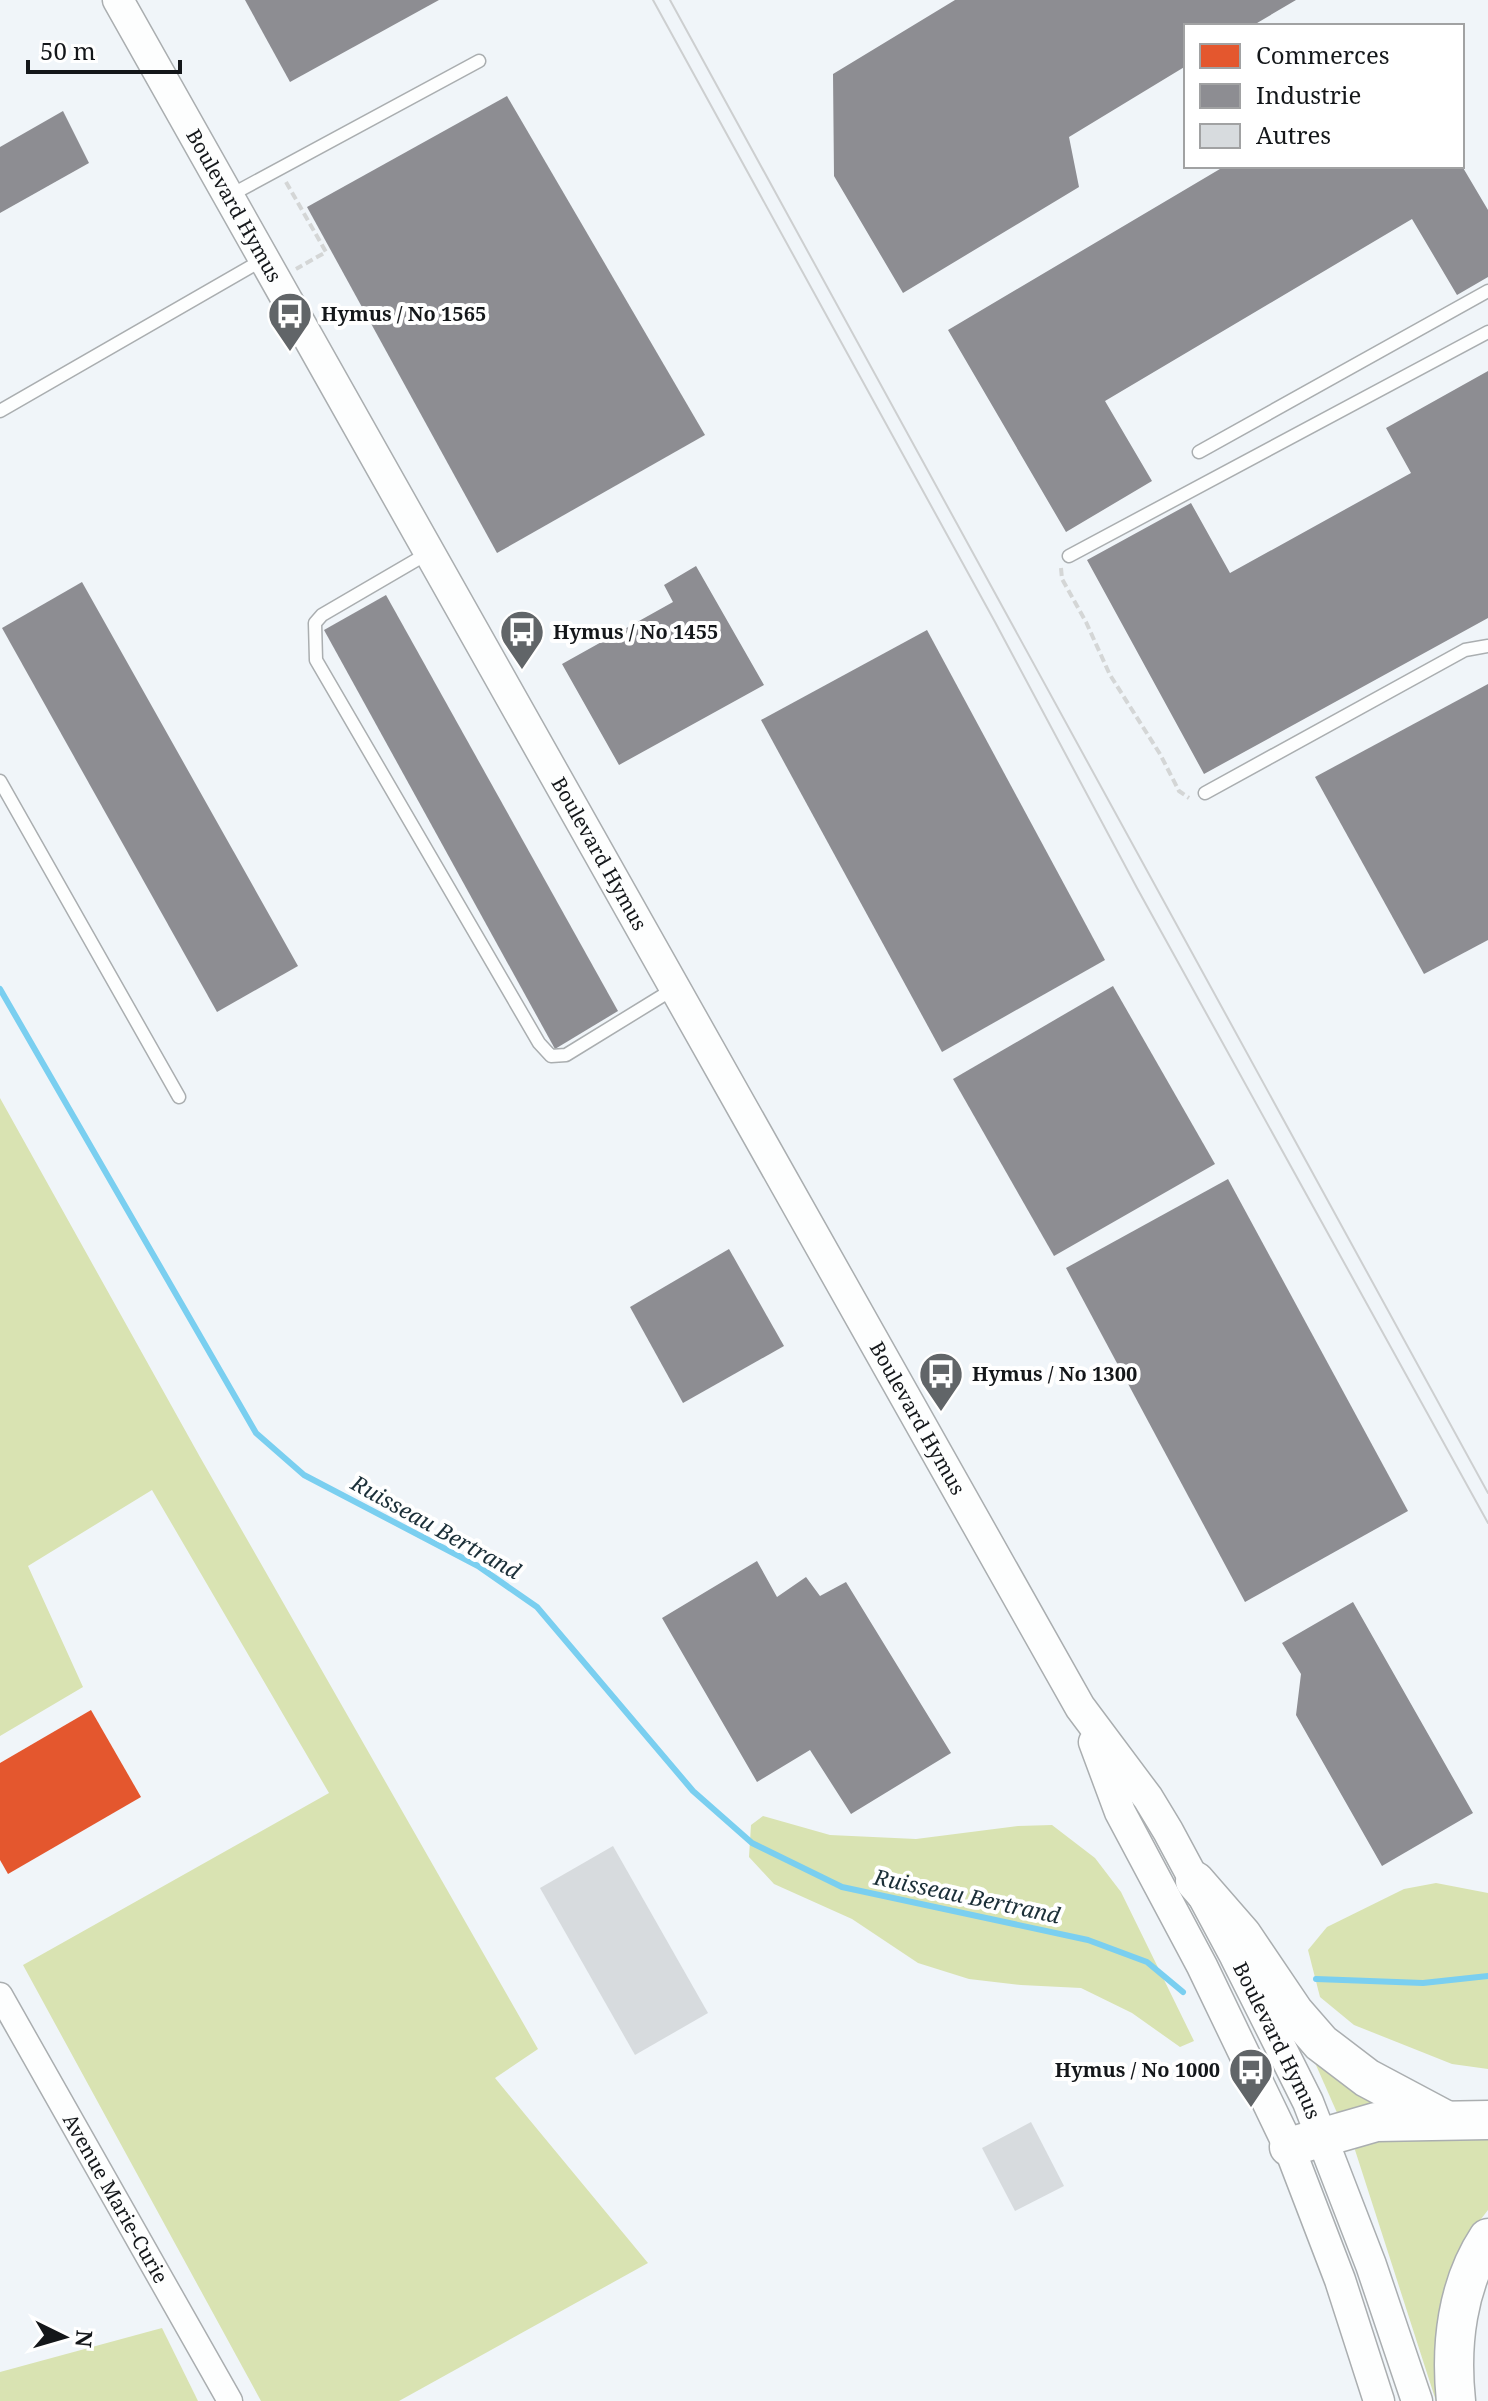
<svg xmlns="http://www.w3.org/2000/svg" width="1488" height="2401" viewBox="0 0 1488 2401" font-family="'Noto Serif',serif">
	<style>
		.green { fill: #d9e3b2 }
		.shops { fill: #e4572e }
		.industry { fill: #8d8d92 }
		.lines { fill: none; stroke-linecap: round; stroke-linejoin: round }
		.stream { stroke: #7acff0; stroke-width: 6 }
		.building { fill: #d7dbde }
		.service-casing { stroke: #aaaeb0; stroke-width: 15 }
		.minor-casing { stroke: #aaaeb0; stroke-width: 27 }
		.tertiary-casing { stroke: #aaaeb0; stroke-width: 33 }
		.primary-casing { stroke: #aaaeb0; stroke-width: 41 }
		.path { stroke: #d4d6d6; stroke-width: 4; stroke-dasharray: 8 4; stroke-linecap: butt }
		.service { stroke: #fdfefe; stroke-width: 12 }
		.minor { stroke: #fdfefe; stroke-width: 24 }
		.tertiary { stroke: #fdfefe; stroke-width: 30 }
		.primary { stroke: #fdfefe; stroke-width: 38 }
		.tram { stroke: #cdcfd0; stroke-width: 2 }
		.labels { text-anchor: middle; stroke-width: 8; stroke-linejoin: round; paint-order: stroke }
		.street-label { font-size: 20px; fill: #14171a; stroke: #fff }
		.poi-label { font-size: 20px; font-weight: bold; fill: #14171a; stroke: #fff; text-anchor: start }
		.water-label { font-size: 22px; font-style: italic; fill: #1b2f38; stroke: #fff }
	</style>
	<rect width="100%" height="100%" fill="#f0f5f9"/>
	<g class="green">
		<polygon points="0,1098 200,1457 538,2049 495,2078 648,2263 399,2401 261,2401 23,1965 329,1793 152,1490 28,1566 83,1687 0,1736"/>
		<polygon points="763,1816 830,1835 916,1839 1018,1826 1052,1825 1095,1858 1121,1892 1194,2041 1180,2047 1132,2013 1081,1988 1021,1985 969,1979 918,1963 852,1919 774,1884 749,1857 751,1825"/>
		<polygon points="1436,1883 1488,1893 1488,2069 1452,2064 1354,2025 1320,1997 1308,1950 1327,1927 1404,1889"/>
		<polygon points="1301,2031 1392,2101 1338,2115"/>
		<polygon points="1488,2134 1488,2210 1471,2232 1442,2401 1436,2401 1355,2150 1357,2143 1365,2139"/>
		<polygon points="162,2328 198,2401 0,2401 0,2372"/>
	</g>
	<polygon class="shops" points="91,1710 141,1797 8,1874 0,1860 0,1763"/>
	<g class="industry">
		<polygon points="245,0 439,0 290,82"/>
		<polygon points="955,0 1296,0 1252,26 1186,26 1186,66 1069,137 1079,187 903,293 834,176 833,74"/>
		<polygon points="507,96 705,435 497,553 307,207"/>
		<polygon points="63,111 89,163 0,213 0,147"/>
		<polygon points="1225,166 1462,166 1488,210 1488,277 1457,295 1412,219 1105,401 1152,481 1066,532 948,330"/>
		<polygon points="1488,371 1488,618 1204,774 1087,560 1191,503 1230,573 1411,473 1386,428"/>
		<polygon points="696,566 764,685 619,765 562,664 673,602 664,585"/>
		<polygon points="82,582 298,966 217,1012 2,628"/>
		<polygon points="386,595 618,1011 555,1049 324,630"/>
		<polygon points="927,630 1105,960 942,1052 761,720"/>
		<polygon points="1488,684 1488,940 1424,974 1315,777"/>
		<polygon points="1113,986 1215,1164 1054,1256 953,1079"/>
		<polygon points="1228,1179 1408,1511 1245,1602 1066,1268"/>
		<polygon points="729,1249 784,1346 683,1403 630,1307"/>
		<polygon points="757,1561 777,1597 806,1577 820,1596 846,1582 951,1753 851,1814 810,1750 757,1782 662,1618"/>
		<polygon points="1353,1602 1473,1813 1382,1866 1296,1715 1301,1674 1282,1643"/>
	</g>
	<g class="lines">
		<g class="stream">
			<polyline points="0,989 256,1433 304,1475 478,1566 537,1607 693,1791 752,1843 842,1887 1088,1940 1147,1962 1183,1992"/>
			<polyline points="1316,1979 1423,1983 1488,1976"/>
		</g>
	</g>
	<g class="building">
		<polygon points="613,1846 708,2013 635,2055 540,1888"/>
		<polygon points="1031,2122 1064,2186 1015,2211 982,2148"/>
	</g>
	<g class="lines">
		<g class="service-casing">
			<g id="service">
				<polyline points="229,196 479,61"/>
				<polyline points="0,411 264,259"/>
				<polyline points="1199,452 1488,291"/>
				<polyline points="430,552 322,615 315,623 316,660 539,1043 551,1056 566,1055 675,988"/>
				<polyline points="1069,556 1488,332"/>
				<polyline points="0,781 179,1097"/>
				<polyline points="1205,793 1465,650 1488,646"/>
			</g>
		</g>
		<g class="minor-casing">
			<g id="minor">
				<path id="s1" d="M0,1995L230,2401"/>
			</g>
		</g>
		<g class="tertiary-casing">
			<g id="tertiary">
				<path id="s2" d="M118,0L1080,1707L1148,1798L1168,1831L1235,1956L1308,2102L1371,2265L1417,2401"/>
				<polyline points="1094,1742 1120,1812 1202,1966 1289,2147 1340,2280 1379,2401"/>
			</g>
		</g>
		<g class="primary-casing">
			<g id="primary">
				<polyline points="1195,1881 1242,1935 1294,2012 1321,2043 1367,2078 1444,2119"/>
				<polyline points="1289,2147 1376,2122 1488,2120"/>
				<path d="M1456,2401C1450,2345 1457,2285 1488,2238"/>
			</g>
		</g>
		<g class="path">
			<polyline points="286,182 326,252 296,269"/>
			<polyline points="1061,568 1062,579 1086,622 1110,675 1160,754 1179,791 1189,798"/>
		</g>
		<use href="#service" class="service"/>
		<use href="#minor" class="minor"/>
		<use href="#tertiary" class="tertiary"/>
		<use href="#primary" class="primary"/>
		<g class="tram">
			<polyline points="653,0 995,622 1137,888 1488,1523"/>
			<polyline points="670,0 1488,1493"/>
		</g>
	</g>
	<defs>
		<g id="bus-pin" transform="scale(2.3)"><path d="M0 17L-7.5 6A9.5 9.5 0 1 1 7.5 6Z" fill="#616568" stroke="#fff"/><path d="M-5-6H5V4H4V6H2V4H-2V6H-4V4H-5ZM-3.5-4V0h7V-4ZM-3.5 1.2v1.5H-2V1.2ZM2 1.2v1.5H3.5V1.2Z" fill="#fff"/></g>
	</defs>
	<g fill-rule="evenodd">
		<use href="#bus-pin" x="290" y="314"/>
		<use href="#bus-pin" x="522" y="632"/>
		<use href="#bus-pin" x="941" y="1374"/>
		<use href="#bus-pin" x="1251" y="2070"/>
	</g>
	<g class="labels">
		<g class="street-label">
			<text dy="7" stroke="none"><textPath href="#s2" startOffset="236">Boulevard Hymus</textPath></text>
			<text dy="7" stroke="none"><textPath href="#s2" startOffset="980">Boulevard Hymus</textPath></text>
			<text dy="7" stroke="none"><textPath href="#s2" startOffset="1628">Boulevard Hymus</textPath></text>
			<text dy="7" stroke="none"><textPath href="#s2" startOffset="2348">Boulevard Hymus</textPath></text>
			<text dy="7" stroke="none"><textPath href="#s1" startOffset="234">Avenue Marie-Curie</textPath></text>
		</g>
		<g class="poi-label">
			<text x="321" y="321">Hymus / No 1565</text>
			<text x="553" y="639">Hymus / No 1455</text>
			<text x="972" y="1381">Hymus / No 1300</text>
			<text x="1220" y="2077" text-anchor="end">Hymus / No 1000</text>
		</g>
		<g class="water-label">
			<text transform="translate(436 1527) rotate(29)" y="8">Ruisseau Bertrand</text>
			<text transform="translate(967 1896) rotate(12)" y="8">Ruisseau Bertrand</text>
		</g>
	</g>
	<rect x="1184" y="24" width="280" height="144" fill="#ffffff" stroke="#a1a2a3" stroke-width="2"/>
	<rect x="1200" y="44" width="40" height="24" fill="#e4572e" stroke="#a1a2a3" stroke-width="2"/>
	<text x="1256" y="64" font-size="24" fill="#14171a">Commerces</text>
	<rect x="1200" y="84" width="40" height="24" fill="#8d8d92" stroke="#a1a2a3" stroke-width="2"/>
	<text x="1256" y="104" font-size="24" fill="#14171a">Industrie</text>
	<rect x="1200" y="124" width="40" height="24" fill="#d7dbde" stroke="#a1a2a3" stroke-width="2"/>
	<text x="1256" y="144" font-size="24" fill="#14171a">Autres</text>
	<g transform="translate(64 2337) rotate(95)" stroke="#ffffff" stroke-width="6" paint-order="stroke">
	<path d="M0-6L14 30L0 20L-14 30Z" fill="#14171a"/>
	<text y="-12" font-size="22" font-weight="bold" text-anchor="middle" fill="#14171a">N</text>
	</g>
	<path d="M28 60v12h152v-12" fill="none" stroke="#14171a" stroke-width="4"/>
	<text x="40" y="60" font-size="24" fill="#14171a" stroke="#ffffff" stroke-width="6" paint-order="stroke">50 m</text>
</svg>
